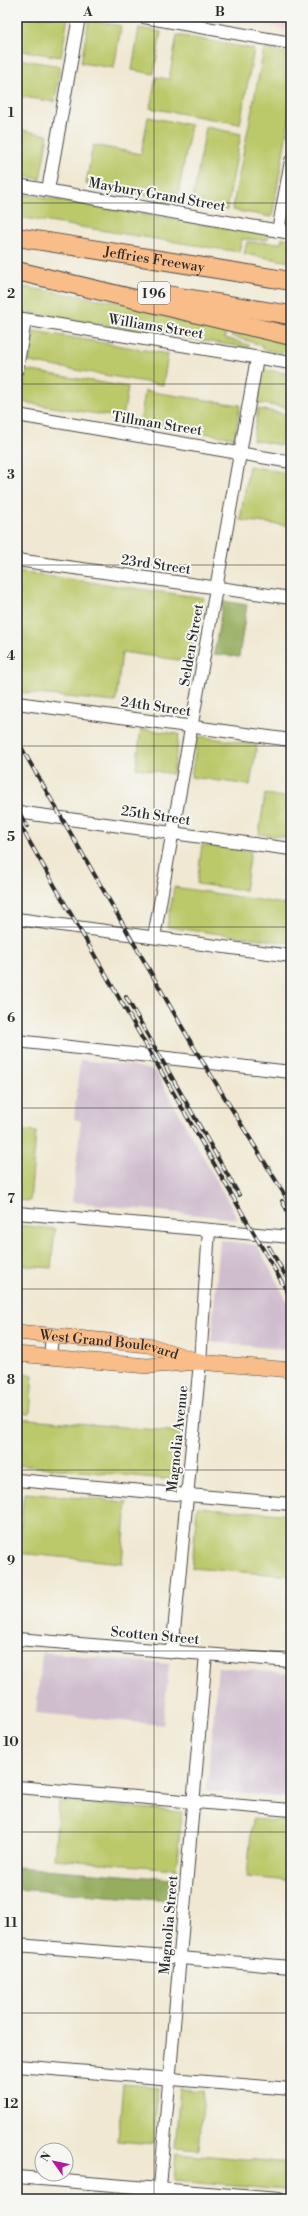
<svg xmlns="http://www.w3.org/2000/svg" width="308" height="2216" viewBox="0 0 308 2216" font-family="'Libre Bodoni',serif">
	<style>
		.built { fill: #f3cfdf }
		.industrial { fill: #cfbdce }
		.green { fill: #bcc96b; stroke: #747a4b }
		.forest { fill: #95ad5f; stroke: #606c45 }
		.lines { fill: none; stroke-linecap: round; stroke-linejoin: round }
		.minor-casing { stroke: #494744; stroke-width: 14 }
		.major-casing { stroke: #494744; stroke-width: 16 }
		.highway-casing { stroke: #494744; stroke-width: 20 }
		.minor { stroke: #fff; stroke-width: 12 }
		.major { stroke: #f8bd89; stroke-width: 15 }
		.highway { stroke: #f8bd89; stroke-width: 18 }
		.rail-casing { stroke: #2b2b2b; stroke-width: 4 }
		.rail { stroke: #f6f6f2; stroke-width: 2.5; stroke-dasharray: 8; stroke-linecap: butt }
		.grid { fill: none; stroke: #2b2b2b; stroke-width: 1; stroke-opacity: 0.55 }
		.labels { text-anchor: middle; stroke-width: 4; stroke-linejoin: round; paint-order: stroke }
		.shield { fill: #f6f6f2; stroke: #686867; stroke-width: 1 }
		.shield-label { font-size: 13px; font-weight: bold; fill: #2b2b2b }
		.street-label { font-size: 14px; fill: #2b2b2b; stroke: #f6f6f2 }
		.neatline { fill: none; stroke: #2b2b2b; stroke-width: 1.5 }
		.grid-label { font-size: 13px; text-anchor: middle; font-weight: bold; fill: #2b2b2b }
	</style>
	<rect width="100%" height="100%" fill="#f6f6f2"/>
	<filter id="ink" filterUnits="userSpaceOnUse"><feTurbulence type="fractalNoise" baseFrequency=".025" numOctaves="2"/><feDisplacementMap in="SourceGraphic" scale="8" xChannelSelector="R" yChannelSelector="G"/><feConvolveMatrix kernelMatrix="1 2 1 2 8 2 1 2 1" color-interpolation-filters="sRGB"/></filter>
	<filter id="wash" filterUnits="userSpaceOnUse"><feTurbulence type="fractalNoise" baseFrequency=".012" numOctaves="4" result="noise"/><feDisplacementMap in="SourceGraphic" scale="16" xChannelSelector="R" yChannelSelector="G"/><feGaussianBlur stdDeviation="0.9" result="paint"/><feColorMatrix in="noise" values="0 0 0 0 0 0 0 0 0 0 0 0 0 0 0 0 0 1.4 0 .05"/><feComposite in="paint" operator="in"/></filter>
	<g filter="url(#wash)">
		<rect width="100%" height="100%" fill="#f0e8d2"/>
		<polygon class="built" points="216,17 291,17 291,30"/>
		<g class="industrial">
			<polygon points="80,1060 130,1065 155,1071 238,1219 72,1202 81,1121 74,1119"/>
			<polygon points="220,1240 257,1245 291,1308 291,1350 211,1342"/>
			<polygon points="42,1652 169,1664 163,1725 36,1713"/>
			<polygon points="218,1667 291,1674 291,1768 288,1798 207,1790"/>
		</g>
		<g class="green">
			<polygon points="17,17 68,17 61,57 17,50"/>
			<polygon points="89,20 121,26 114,68 81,63"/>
			<polygon points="139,28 161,32 154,74 132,70"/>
			<polygon points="177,35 254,49 240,124 150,108 156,77 169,79"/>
			<polygon points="264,49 291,54 291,109 272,217 232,210"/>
			<polygon points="17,59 60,66 55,102 17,96"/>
			<polygon points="148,117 191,125 177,201 86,184 93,145 141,154"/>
			<polygon points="206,127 241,134 227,210 192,204"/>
			<polygon points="17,129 48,135 40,179 17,175"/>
			<polygon points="17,193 268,235 268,240 242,239 239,252 17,217"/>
			<polygon points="282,238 291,239 291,262 244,254 247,242 281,243"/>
			<polygon points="17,286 137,305 227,325 225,338 249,345 249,348 17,311"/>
			<polygon points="232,326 291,340 291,354 262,349 262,345 231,336"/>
			<polygon points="34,331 168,354 163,385 29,362"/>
			<polygon points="261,369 291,374 291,408 256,403"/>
			<polygon points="26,370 128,387 123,418 21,402"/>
			<polygon points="145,391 240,405 235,438 140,423"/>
			<polygon points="258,409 291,415 291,447 253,440"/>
			<polygon points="249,466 291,474 291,526 240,520"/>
			<polygon points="17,572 204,598 193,662 122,652 116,702 17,692"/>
			<polygon points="141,729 179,734 173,774 136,768"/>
			<polygon points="198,736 257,745 250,785 191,777"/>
			<polygon points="265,794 291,798 291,838 259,834"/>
			<polygon points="202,845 251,851 245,890 197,884"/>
			<polygon points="174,887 291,905 291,943 167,927"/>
			<polygon points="17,1130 36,1132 30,1201 17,1200"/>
			<polygon points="17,1225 55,1229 51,1268 17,1265"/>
			<polygon points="17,1373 33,1375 30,1414 17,1413"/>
			<polygon points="17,1418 181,1432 176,1480 17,1465"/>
			<polygon points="24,1493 127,1502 122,1563 18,1553"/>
			<polygon points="197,1507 291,1515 291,1576 192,1568"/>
			<polygon points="59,1801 182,1812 176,1869 54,1859"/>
			<polygon points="252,1819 291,1822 291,1881 247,1877"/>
			<polygon points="123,2084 158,2087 153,2144 118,2141"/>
			<polygon points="180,2089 204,2091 199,2149 175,2147"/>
			<polygon points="176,2153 291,2163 291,2193 285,2190 174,2181"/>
		</g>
		<g class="forest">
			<polygon points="223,601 247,605 239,657 214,654"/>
			<polygon points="17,1867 173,1879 172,1901 17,1889"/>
		</g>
	</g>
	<g filter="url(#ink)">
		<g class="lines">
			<g class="minor-casing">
				<g id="minor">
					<polyline points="144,17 291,43"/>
					<polyline points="17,185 291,233"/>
					<polyline points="48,190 79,17"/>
					<polyline points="278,231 291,161"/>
					<polyline points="17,318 291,363"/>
					<polyline points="17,369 25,320"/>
					<polyline points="17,415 291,462"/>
					<polyline points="17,560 291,598"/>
					<polyline points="17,703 291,740"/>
					<polyline points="17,812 291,849"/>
					<polyline points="17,919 291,956"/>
					<polyline points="154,937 257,358"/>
					<polyline points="17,1041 291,1072"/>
					<polyline points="17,1213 291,1237"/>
					<polyline points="50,1357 52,1335"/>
					<polyline points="17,1480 291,1504"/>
					<polyline points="17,1639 291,1661"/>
					<polyline points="172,1652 200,1362 209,1230"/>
					<polyline points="17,1787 291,1810"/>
					<polyline points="17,1945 291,1967"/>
					<polyline points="17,2066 291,2089"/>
					<polyline points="17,2177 279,2199"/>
					<polyline points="159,2199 206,1654"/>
				</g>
			</g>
			<g class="major-casing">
				<g id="major">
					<path id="s1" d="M17,1332L148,1345L195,1360"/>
					<polyline points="17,1354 147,1366 200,1362 291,1370"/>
				</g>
			</g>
			<g class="highway-casing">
				<g id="highway">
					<path id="s2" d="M17,237L291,281"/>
					<polyline points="17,271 291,336"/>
					<polyline points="160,294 291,315"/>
				</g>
			</g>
			<use href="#minor" class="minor"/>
			<use href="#major" class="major"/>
			<use href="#highway" class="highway"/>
			<g class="rail-casing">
				<g id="rail">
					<polyline points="17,740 193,1046 291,1205"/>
					<polyline points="17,809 27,826"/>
					<polyline points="17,820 291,1298"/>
					<polyline points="126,997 239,1195"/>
					<polyline points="282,1201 291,1217"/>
					<polyline points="269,1247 291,1285"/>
				</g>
			</g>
			<use href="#rail" class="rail"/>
		</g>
	</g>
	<path class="grid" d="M154,17V2199M17,203H291M17,384H291M17,565H291M17,746H291M17,927H291M17,1108H291M17,1289H291M17,1470H291M17,1651H291M17,1832H291M17,2013H291"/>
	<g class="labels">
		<rect class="shield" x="138" y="282" width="32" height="22" rx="3"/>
		<g class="shield-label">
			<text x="154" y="298">I 96</text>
		</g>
		<g class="street-label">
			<text transform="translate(157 194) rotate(10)" y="5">Maybury Grand Street</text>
			<text dy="5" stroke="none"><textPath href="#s2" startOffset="139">Jeffries Freeway</textPath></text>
			<text transform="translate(156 326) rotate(9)" y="5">Williams Street</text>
			<text transform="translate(157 423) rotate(9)" y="5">Tillman Street</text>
			<text transform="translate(156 564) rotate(8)" y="5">23rd Street</text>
			<text transform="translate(191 645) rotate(-80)" y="5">Selden Street</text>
			<text transform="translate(156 706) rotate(8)" y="5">24th Street</text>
			<text transform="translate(156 815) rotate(8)" y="5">25th Street</text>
			<text dy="5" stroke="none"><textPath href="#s1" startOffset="93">West Grand Boulevard</textPath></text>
			<text transform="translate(177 1439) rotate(-84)" y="5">Magnolia Avenue</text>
			<text transform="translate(155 1635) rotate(5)" y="5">Scotten Street</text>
			<text transform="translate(168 1925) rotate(-85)" y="5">Magnolia Street</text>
		</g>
	</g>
	<rect width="308" height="2216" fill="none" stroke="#f6f6f2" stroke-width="44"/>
	<g transform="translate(54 2162) rotate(303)"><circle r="19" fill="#f6f6f2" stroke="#a5a5a2"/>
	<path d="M0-3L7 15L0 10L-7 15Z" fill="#b5179e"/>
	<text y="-6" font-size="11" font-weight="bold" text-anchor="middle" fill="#2b2b2b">N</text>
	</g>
	<rect x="22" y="22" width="264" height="2172" class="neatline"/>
	<g class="grid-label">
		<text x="88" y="16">A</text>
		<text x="220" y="16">B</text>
		<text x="11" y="117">1</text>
		<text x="11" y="298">2</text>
		<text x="11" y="479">3</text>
		<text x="11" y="660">4</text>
		<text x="11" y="841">5</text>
		<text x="11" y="1022">6</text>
		<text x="11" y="1203">7</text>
		<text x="11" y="1384">8</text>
		<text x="11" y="1565">9</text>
		<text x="11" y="1746">10</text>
		<text x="11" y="1927">11</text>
		<text x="11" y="2108">12</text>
	</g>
</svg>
